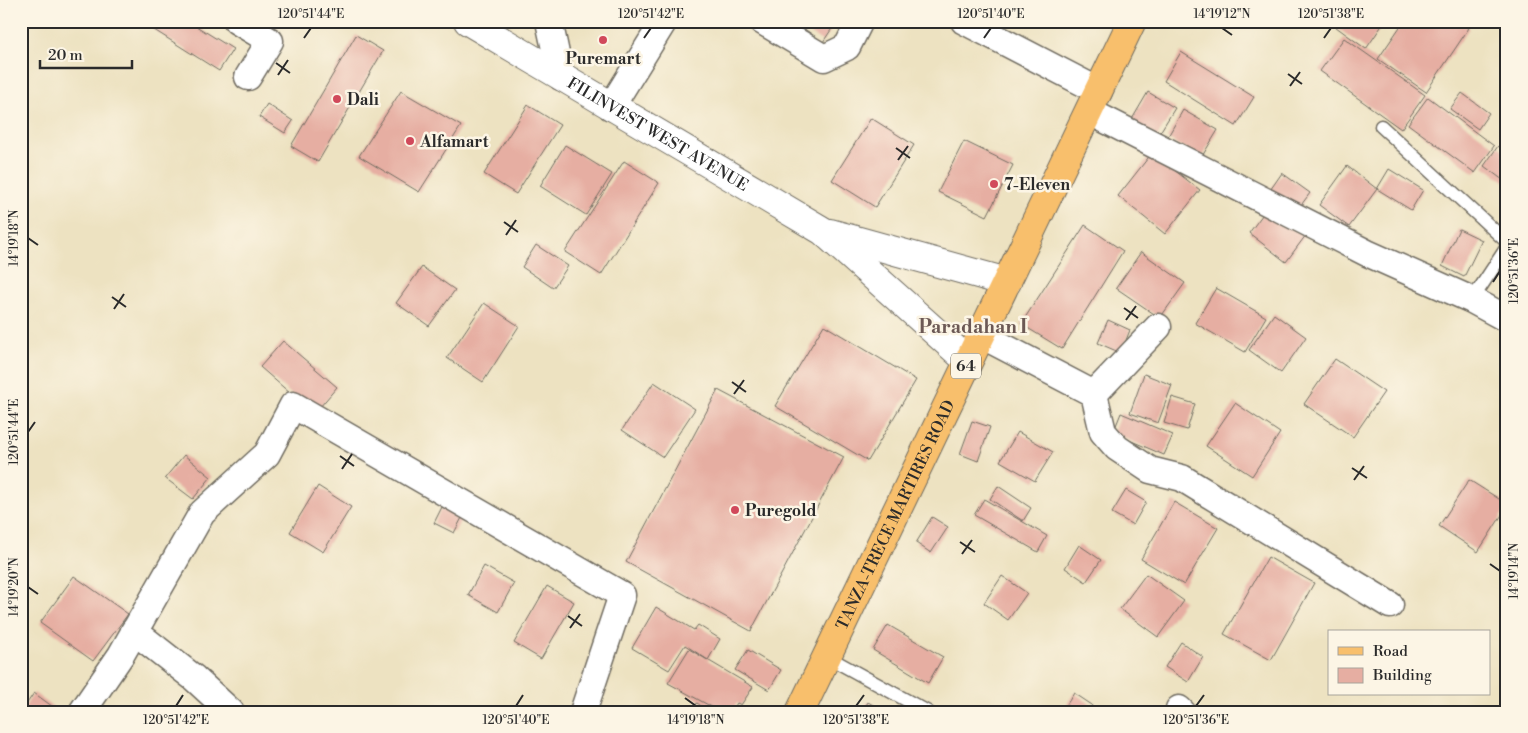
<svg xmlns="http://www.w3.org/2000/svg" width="1528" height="733" viewBox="0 0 1528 733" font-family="'Libre Bodoni',serif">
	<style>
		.building { fill: #e6aea2 }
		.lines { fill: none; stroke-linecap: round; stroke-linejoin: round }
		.service-casing { stroke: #6f6b60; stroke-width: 15 }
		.minor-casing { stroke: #6f6b60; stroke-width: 29 }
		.tertiary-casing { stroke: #6f6b60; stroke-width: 30 }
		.primary-casing { stroke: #6f6b60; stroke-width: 30 }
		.service { stroke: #fff; stroke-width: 12 }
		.minor { stroke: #fff; stroke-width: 26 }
		.tertiary { stroke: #fff; stroke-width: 28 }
		.primary { stroke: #f8bf6c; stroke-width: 28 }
		.ticks { fill: none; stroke: #2b2b2b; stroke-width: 2 }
		.poi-dot { fill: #d1495b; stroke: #fcf5e5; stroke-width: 2 }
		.labels { text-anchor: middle; stroke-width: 5; stroke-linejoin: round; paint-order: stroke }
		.shield { fill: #fcf5e5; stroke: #6a6863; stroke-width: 1 }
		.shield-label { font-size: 15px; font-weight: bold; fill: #2b2b2b }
		.poi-label { font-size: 16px; font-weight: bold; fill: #2b2b2b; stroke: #fcf5e5; text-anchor: start }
		.street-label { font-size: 16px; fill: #2b2b2b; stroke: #fcf5e5 }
		.quarter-label { font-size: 19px; font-weight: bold; fill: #6c5955; stroke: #fcf5e5 }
		.neatline { fill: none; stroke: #2b2b2b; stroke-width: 2 }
		.ticks-label { font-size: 12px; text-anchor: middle; fill: #2b2b2b }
	</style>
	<rect width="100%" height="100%" fill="#fcf5e5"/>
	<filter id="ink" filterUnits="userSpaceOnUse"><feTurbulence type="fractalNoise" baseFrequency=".02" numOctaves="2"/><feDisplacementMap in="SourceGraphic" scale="10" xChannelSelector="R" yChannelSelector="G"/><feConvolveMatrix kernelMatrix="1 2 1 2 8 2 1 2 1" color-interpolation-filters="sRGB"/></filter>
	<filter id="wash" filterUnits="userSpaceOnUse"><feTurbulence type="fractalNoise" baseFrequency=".0096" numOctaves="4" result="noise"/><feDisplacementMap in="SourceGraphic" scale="20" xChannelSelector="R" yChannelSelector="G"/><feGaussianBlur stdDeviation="1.12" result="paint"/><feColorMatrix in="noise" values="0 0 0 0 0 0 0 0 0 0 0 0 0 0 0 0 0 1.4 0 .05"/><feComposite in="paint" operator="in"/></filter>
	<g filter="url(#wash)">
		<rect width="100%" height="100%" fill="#ede2c1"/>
		<g id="blocks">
			<g class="building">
				<polygon points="140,21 188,21 233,49 219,71"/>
				<polygon points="793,21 837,21 823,42"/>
				<polygon points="1328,21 1385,21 1366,49"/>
				<polygon points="1404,21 1458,21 1469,28 1426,92 1378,59"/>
				<polygon points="356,35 383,51 318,162 291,146"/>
				<polygon points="1344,38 1425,95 1401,129 1320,71"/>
				<polygon points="1181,52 1254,97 1236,126 1164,81"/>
				<polygon points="401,91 461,126 419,192 359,156"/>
				<polygon points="1148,92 1175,108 1157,137 1131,121"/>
				<polygon points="1462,93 1489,113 1478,129 1450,109"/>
				<polygon points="1428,97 1494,146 1475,173 1408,124"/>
				<polygon points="267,104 293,121 285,133 259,117"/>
				<polygon points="528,105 560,125 516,194 484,174"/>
				<polygon points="1183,110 1218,130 1201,158 1167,138"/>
				<polygon points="871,118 914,145 875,207 832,180"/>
				<polygon points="964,141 1013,165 987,216 938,192"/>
				<polygon points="565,145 612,174 586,215 540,186"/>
				<polygon points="1498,146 1507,153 1507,183 1484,166"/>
				<polygon points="1152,153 1200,190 1165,234 1118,196"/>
				<polygon points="624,161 659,183 601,275 565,252"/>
				<polygon points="1347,166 1377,189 1349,227 1319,205"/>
				<polygon points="1389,169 1423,190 1411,210 1377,189"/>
				<polygon points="1282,173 1310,193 1293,216 1266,196"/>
				<polygon points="1268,207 1306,235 1286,262 1249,233"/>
				<polygon points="1085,225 1123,251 1062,349 1021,324"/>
				<polygon points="1459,229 1482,240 1464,277 1442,266"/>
				<polygon points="536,245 568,266 553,288 522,267"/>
				<polygon points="1141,252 1185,283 1160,318 1116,288"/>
				<polygon points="422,267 455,290 429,326 396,303"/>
				<polygon points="1216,288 1266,317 1245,352 1195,323"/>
				<polygon points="484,303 519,326 483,382 447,358"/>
				<polygon points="1274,314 1306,337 1281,373 1249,350"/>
				<polygon points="1108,320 1130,330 1121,353 1098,343"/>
				<polygon points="824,325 916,380 868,461 775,406"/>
				<polygon points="283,341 337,387 314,414 260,367"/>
				<polygon points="1335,359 1384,392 1353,437 1304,404"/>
				<polygon points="1144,374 1172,385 1158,423 1130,413"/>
				<polygon points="654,382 695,409 663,457 622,430"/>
				<polygon points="718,390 844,457 751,631 626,562"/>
				<polygon points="1172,397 1195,404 1187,430 1164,423"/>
				<polygon points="1235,403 1280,433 1252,476 1206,446"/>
				<polygon points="1121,413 1173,435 1164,455 1113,433"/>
				<polygon points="972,421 990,427 978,461 960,454"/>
				<polygon points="1018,432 1053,452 1035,481 1000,461"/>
				<polygon points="184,455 211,477 193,499 165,478"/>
				<polygon points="1469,480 1507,504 1507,507 1478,552 1439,526"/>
				<polygon points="318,486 351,507 323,552 290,532"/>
				<polygon points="998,486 1031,508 1023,521 990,499"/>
				<polygon points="1126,490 1146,502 1133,525 1112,513"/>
				<polygon points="984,499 1047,536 1038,552 974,515"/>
				<polygon points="445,501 465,512 454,533 434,523"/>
				<polygon points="1174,502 1218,528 1184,585 1141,559"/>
				<polygon points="932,517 948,527 931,553 916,543"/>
				<polygon points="1079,545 1101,560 1086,582 1065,568"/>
				<polygon points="1268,557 1314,583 1271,660 1224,634"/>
				<polygon points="484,566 514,583 498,612 468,595"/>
				<polygon points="1146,574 1184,601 1158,637 1120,609"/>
				<polygon points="74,576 128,614 93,661 40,623"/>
				<polygon points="1002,576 1027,593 1008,620 984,603"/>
				<polygon points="547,586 574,602 541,659 514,643"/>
				<polygon points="656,607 694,630 698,625 720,639 708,660 685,645 669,670 632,648"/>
				<polygon points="888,625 943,657 928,683 873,650"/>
				<polygon points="1181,642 1203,657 1188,682 1165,667"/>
				<polygon points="689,649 753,687 741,705 737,703 731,712 721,712 668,683"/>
				<polygon points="748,650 781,670 769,690 735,670"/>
				<polygon points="34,693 60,712 21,712"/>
				<polygon points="1074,693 1092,705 1088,712 1062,712"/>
				<polygon points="868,702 885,712 862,712"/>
				<polygon points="697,703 710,712 690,712"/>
			</g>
		</g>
	</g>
	<g filter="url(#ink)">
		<use href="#blocks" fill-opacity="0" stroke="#6f6b60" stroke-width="1"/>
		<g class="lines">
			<g class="service-casing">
				<g id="service">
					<polyline points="1381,126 1507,242"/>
					<polyline points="1472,300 1507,247"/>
					<polyline points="826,656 928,712"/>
				</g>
			</g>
			<g class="minor-casing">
				<g id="minor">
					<polyline points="237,21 270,41 248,77"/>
					<polyline points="549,21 561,77"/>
					<polyline points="762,21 824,58 847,47 860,21"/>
					<polyline points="964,21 1099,91"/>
					<polyline points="611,107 664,21"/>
					<polyline points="1090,112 1367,253 1472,300 1507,319"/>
					<polyline points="981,335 1094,394 1103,432 1117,448 1150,470 1182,478 1390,605"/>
					<polyline points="1094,394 1158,327"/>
					<polyline points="134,631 194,678 231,712"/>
					<polyline points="1179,709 1182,712"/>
					<polyline points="82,712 121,655 202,513 267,454 293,405 622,595 583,712"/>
				</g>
			</g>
			<g class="tertiary-casing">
				<g id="tertiary">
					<path id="s1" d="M468,21L823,231L968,361"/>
					<polyline points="830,233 1007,282"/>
				</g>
			</g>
			<g class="primary-casing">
				<g id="primary">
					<path id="s2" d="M800,712L1132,21"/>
				</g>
			</g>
			<use href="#service" class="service"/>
			<use href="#minor" class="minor"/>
			<use href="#tertiary" class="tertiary"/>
			<use href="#primary" class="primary"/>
		</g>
	</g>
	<path class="ticks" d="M1222,28L1232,35M304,38L311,28M644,38L651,28M984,38L991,28M1324,38L1331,28M276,63L290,73M1288,74L1302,84M278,75L288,60M1290,86L1300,72M896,148L910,158M898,160L908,146M504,222L518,232M506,235L516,220M28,238L38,245M1493,282L1500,271M112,297L126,307M1124,308L1138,318M114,309L124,294M1126,320L1136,306M732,382L746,392M734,394L744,380M28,432L35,422M340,456L354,466M1352,468L1367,478M342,469L352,454M1354,480L1364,466M960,542L975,552M962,554L972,540M1490,564L1500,571M28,587L38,594M568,616L582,626M570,628L580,614M685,698L696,706M176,706L183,695M516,706L523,695M856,706L864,695M1196,706L1204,695"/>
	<g class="poi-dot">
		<circle cx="603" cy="40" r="5"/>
		<circle cx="337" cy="99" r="5"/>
		<circle cx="410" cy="141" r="5"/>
		<circle cx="994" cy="184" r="5"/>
		<circle cx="735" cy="510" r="5"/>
	</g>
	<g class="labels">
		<rect class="shield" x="951" y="353.5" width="30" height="25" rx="4"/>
		<g class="shield-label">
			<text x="966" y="371">64</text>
		</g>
		<g class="poi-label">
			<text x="603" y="64" text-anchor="middle">Puremart</text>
			<text x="347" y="105">Dali</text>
			<text x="420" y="147">Alfamart</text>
			<text x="1004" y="190">7-Eleven</text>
			<text x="745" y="516">Puregold</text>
		</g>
		<g class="street-label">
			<text dy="6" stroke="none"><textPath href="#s1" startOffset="221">FILINVEST WEST AVENUE</textPath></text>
			<text dy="6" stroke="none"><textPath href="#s2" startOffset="219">TANZA-TRECE MARTIRES ROAD</textPath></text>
		</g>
		<g class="quarter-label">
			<text x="973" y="333">Paradahan I</text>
		</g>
	</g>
	<rect width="1528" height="733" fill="none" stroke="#fcf5e5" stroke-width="55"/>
	<rect x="1328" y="630" width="162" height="65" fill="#fcf5e5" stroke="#a8a49b"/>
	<rect x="1338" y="647" width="25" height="8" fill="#f8bf6c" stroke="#a8a49b"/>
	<text x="1373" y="656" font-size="15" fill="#2b2b2b">Road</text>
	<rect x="1338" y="668" width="25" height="15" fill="#e6aea2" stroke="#a8a49b"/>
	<text x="1373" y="680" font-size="15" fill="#2b2b2b">Building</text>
	<path d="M40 60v8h92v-8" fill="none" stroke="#2b2b2b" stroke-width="2.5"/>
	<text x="48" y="60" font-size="15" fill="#2b2b2b" stroke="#fcf5e5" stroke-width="4" paint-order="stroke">20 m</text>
	<rect x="28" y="28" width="1472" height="678" class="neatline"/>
	<g class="ticks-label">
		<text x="311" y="18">120°51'44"E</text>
		<text x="651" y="18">120°51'42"E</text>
		<text x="991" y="18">120°51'40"E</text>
		<text x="1222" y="18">14°19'12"N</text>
		<text x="1331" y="18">120°51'38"E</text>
		<text transform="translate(14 238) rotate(-90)" y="4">14°19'18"N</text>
		<text transform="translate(1514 271) rotate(-90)" y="4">120°51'36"E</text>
		<text transform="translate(14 432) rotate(-90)" y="4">120°51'44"E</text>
		<text transform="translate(1514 571) rotate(-90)" y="4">14°19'14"N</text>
		<text transform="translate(14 587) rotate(-90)" y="4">14°19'20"N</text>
		<text x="176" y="724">120°51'42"E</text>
		<text x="516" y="724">120°51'40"E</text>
		<text x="696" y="724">14°19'18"N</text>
		<text x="856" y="724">120°51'38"E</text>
		<text x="1196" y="724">120°51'36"E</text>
	</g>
</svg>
